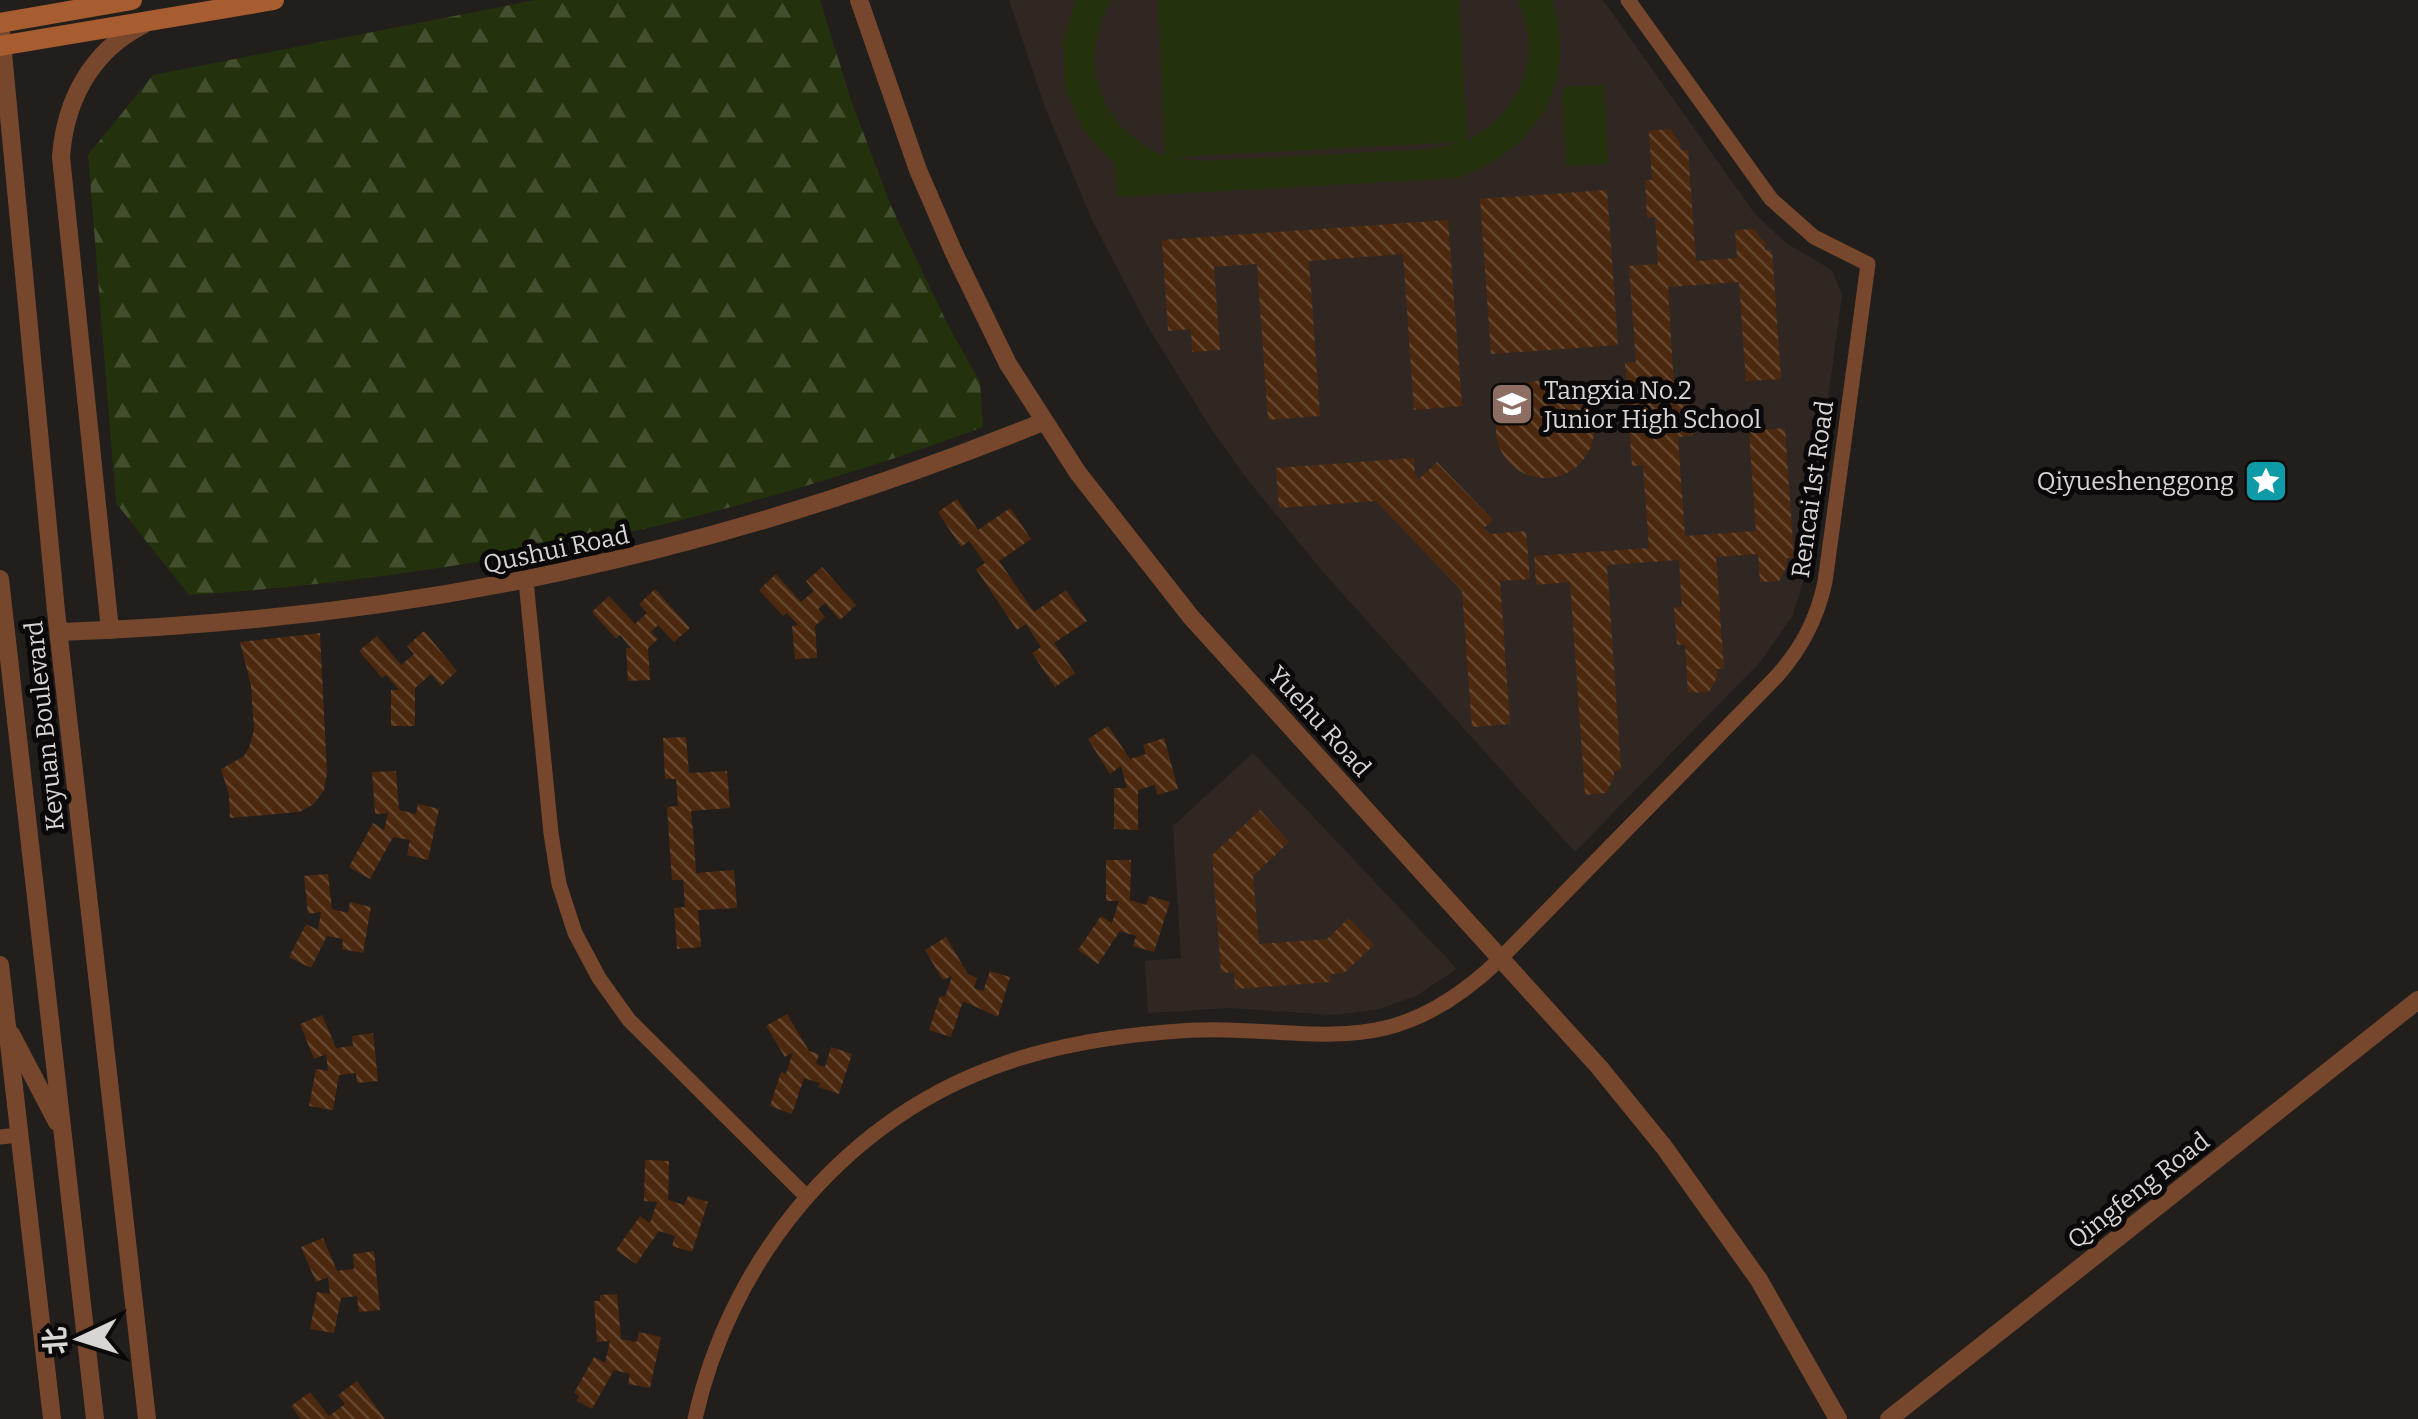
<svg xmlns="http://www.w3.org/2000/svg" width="2418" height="1419" viewBox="0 0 2418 1419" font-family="Bitter,'Noto Sans SC',serif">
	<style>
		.built { fill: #302723 }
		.grass { fill: #23310c; fill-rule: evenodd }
		.forest { fill: url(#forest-firs) }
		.building { fill: url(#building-back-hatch) }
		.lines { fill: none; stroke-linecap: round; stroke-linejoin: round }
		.minor { stroke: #76472d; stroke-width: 15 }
		.tertiary { stroke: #76472d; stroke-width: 18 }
		.secondary { stroke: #a75d2f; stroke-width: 20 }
		.labels { text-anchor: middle; stroke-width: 10; stroke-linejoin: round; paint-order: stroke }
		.poi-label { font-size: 25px; fill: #d8d5d4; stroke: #0a0808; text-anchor: start }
		.street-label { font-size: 25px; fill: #d8d5d4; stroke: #0a0808 }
	</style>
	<defs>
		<pattern id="forest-firs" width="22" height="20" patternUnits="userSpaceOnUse" patternTransform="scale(2.5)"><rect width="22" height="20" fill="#23310c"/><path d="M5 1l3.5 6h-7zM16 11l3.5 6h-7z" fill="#424e2e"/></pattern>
		<pattern id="building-back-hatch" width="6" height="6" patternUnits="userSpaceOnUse" patternTransform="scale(2.5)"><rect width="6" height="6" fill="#4c290e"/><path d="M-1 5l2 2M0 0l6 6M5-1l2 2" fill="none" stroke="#654730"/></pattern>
	</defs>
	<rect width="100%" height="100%" fill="#221e1c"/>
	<g class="built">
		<polygon points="1009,0 1603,0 1755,214 1786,243 1832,270 1842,295 1804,578 1793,615 1761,661 1575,852 1324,573 1247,479 1212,430 1148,327 1092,220 1045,107"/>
		<polygon points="1253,753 1457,969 1416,996 1376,1010 1335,1015 1229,1008 1148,1013 1145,961 1181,958 1173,826"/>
	</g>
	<g class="grass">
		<path d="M1076,0H1112C1074,60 1101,130 1165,156L1158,0H1459L1467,141C1519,114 1546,54 1517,0H1552C1579,82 1536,152 1457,178L1117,197L1115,165L1084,131L1065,88L1063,41ZM1461,142L1432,149L1201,161L1171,157Z"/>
		<polygon points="1604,85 1608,164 1566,166 1562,87"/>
	</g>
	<path class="forest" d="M535,0H820L852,103L892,208L948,325L980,382L983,427C723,523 466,577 189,595L116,503L88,155L153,75Z"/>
	<g class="building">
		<polygon points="1670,129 1680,143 1681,150 1688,150 1696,261 1737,258 1735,230 1754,229 1765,243 1765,250 1772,250 1781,379 1746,381 1739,282 1668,287 1674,386 1689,385 1693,436 1678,437 1685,536 1756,531 1749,431 1785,428 1794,558 1787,558 1787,566 1779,581 1760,582 1758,554 1716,557 1724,669 1717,669 1717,677 1709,692 1688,693 1685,644 1677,645 1674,607 1682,607 1679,560 1607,565 1621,770 1614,771 1614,778 1606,793 1585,795 1570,582 1536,585 1534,556 1649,548 1643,465 1632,466 1625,363 1636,362 1629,266 1658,264 1655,217 1647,218 1645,180 1652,180 1649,131"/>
		<polygon points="1607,190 1618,345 1491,354 1480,199"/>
		<polygon points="1448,220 1462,406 1414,410 1403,254 1309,261 1320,416 1268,420 1257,264 1214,267 1220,350 1192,352 1191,329 1168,331 1162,240"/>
		<circle cx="1545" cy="429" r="49"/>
		<polygon points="1414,458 1415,475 1419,479 1437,462 1493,520 1484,528 1490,534 1526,531 1530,579 1500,581 1510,724 1472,727 1462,591 1376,501 1279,508 1276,468"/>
		<polygon points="957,499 978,530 1010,508 1031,539 999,561 1034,612 1066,590 1087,621 1054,643 1075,673 1055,687 1032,653 1041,647 1026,624 1017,630 976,569 985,563 969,541 961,547 938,512"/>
		<polygon points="822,567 856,605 840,620 825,603 818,609 825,617 815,626 817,658 795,659 792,626 798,625 787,613 783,616 759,590 776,574 801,602 814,591 806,581"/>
		<polygon points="655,589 690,628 674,642 658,625 651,632 658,639 648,648 650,680 628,681 626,648 631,648 620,635 616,639 592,612 609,596 635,624 647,613 639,604"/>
		<polygon points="424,631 457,671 441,686 431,674 415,688 415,726 391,726 391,690 399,690 386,675 382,678 359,651 377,636 401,665 414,654 407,646"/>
		<polygon points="320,633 327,773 324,790 314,804 299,812 230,818 229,795 221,769 244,756 249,748 254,730 251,686 240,642"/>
		<polygon points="1108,726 1130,759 1146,754 1143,745 1164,738 1178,789 1157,795 1155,785 1138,790 1138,830 1114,829 1114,788 1127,788 1121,766 1110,774 1088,739"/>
		<polygon points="686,737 689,773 727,771 730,808 691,811 694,842 696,873 734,870 737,908 698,910 701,947 677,949 674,908 685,907 683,880 672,880 667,807 678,806 676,779 665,779 663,738"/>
		<polygon points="396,771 399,810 416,814 418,804 439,809 428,860 407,855 410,840 393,837 370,879 349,867 373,823 384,830 388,813 375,814 372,772"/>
		<polygon points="1260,810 1289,842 1253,876 1259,944 1327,939 1349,918 1374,945 1344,973 1330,974 1330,982 1235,989 1234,972 1221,973 1212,855"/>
		<polygon points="1106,860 1131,860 1130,900 1146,905 1149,896 1170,902 1154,952 1133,946 1136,936 1120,931 1098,964 1078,950 1101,916 1112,923 1119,901 1106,901"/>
		<polygon points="328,874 332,909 348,913 350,902 371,907 363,953 342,949 343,939 327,936 311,968 289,957 306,924 318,930 321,912 308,914 304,876"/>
		<polygon points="946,937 968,974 977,978 974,988 983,991 990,971 1010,977 998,1017 963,1001 951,1037 929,1030 940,996 945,997 952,976 943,980 925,950"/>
		<polygon points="787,1014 809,1051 819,1054 816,1064 825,1067 831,1047 852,1054 839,1094 818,1087 820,1083 804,1078 792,1114 770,1106 781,1072 786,1074 793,1052 785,1057 766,1026"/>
		<polygon points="322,1015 336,1048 353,1046 352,1036 373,1033 378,1081 357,1083 356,1073 339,1075 333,1110 309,1106 316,1069 328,1071 326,1054 314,1059 300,1024"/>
		<polygon points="645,1160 669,1161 668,1200 684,1205 688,1196 708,1202 692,1252 672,1246 675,1236 659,1231 636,1264 616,1250 640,1216 650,1223 657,1202 644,1201"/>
		<polygon points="323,1238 337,1271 354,1269 353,1254 374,1251 380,1310 359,1312 357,1296 341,1298 334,1333 310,1329 317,1292 330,1294 328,1277 316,1282 301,1247"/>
		<polygon points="617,1294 621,1339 637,1342 639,1332 661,1337 650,1388 628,1384 630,1374 614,1370 592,1409 577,1401 579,1396 574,1393 594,1357 605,1363 610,1341 597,1342 594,1301 600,1301 600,1295"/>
		<polygon points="357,1381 385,1419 301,1419 291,1406 310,1392 329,1416 345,1404 338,1395"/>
	</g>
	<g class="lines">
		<g class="minor">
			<polyline points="526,581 551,833 559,884 575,933 599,978 629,1020 807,1197"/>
			<polyline points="0,1137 19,1135"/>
			<path d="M695,1419C729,1264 839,1126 989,1069C1045,1047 1106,1037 1166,1032C1308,1019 1380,1074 1499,960L1777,676C1802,648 1817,619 1825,582L1868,264L1814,237L1771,199L1628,0"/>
		</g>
		<g class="tertiary">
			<polyline points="859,0 918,170 954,253 1008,364 1078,473 1191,617 1599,1067 1664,1147 1759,1280 1838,1419"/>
			<polyline points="1,32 56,611 147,1419"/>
			<polyline points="0,579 95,1419"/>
			<path d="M110,630L61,157C65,101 91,51 143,25"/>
			<path d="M59,632C412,620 716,554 1043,422"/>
			<polyline points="0,965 52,1419"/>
			<polyline points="11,1034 57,1122"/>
			<polyline points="1889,1419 2418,1000"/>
		</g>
		<g class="secondary">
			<polyline points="0,23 132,0"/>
			<polyline points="0,46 274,0"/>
		</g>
	</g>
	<defs>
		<g id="school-square" transform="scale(2.25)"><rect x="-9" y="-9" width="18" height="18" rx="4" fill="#8d6e63" stroke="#0a0808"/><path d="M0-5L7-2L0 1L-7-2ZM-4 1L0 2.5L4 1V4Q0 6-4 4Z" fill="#fff"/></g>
		<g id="sight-square" transform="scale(2.25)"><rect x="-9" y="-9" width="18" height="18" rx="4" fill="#0f9aa8" stroke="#0a0808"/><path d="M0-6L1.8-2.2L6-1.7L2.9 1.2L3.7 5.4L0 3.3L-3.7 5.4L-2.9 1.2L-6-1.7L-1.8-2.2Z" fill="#fff"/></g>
	</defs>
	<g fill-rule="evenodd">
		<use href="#school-square" x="1512" y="404"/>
		<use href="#sight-square" x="2266" y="481"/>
	</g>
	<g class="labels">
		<g class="poi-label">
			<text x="1544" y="399">Tangxia No.2<tspan x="1544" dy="29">Junior High School</tspan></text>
			<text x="2234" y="490" text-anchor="end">Qiyueshenggong</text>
		</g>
		<g class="street-label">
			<text transform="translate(1812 489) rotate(-82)" y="9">Rencai 1st Road</text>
			<text transform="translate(556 549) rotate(-12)" y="9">Qushui Road</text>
			<text transform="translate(1320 721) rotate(48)" y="9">Yuehu Road</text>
			<text transform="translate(44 726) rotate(-96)" y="9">Keyuan Boulevard</text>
			<text transform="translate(2138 1190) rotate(-38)" y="9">Qingfeng Road</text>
		</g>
	</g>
	<g transform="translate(80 1339) rotate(266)" stroke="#0a0808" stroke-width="8" paint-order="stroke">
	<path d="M0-8L18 38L0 25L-18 38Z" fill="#d8d5d4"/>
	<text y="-15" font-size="28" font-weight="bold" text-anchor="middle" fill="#d8d5d4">北</text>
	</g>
</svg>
